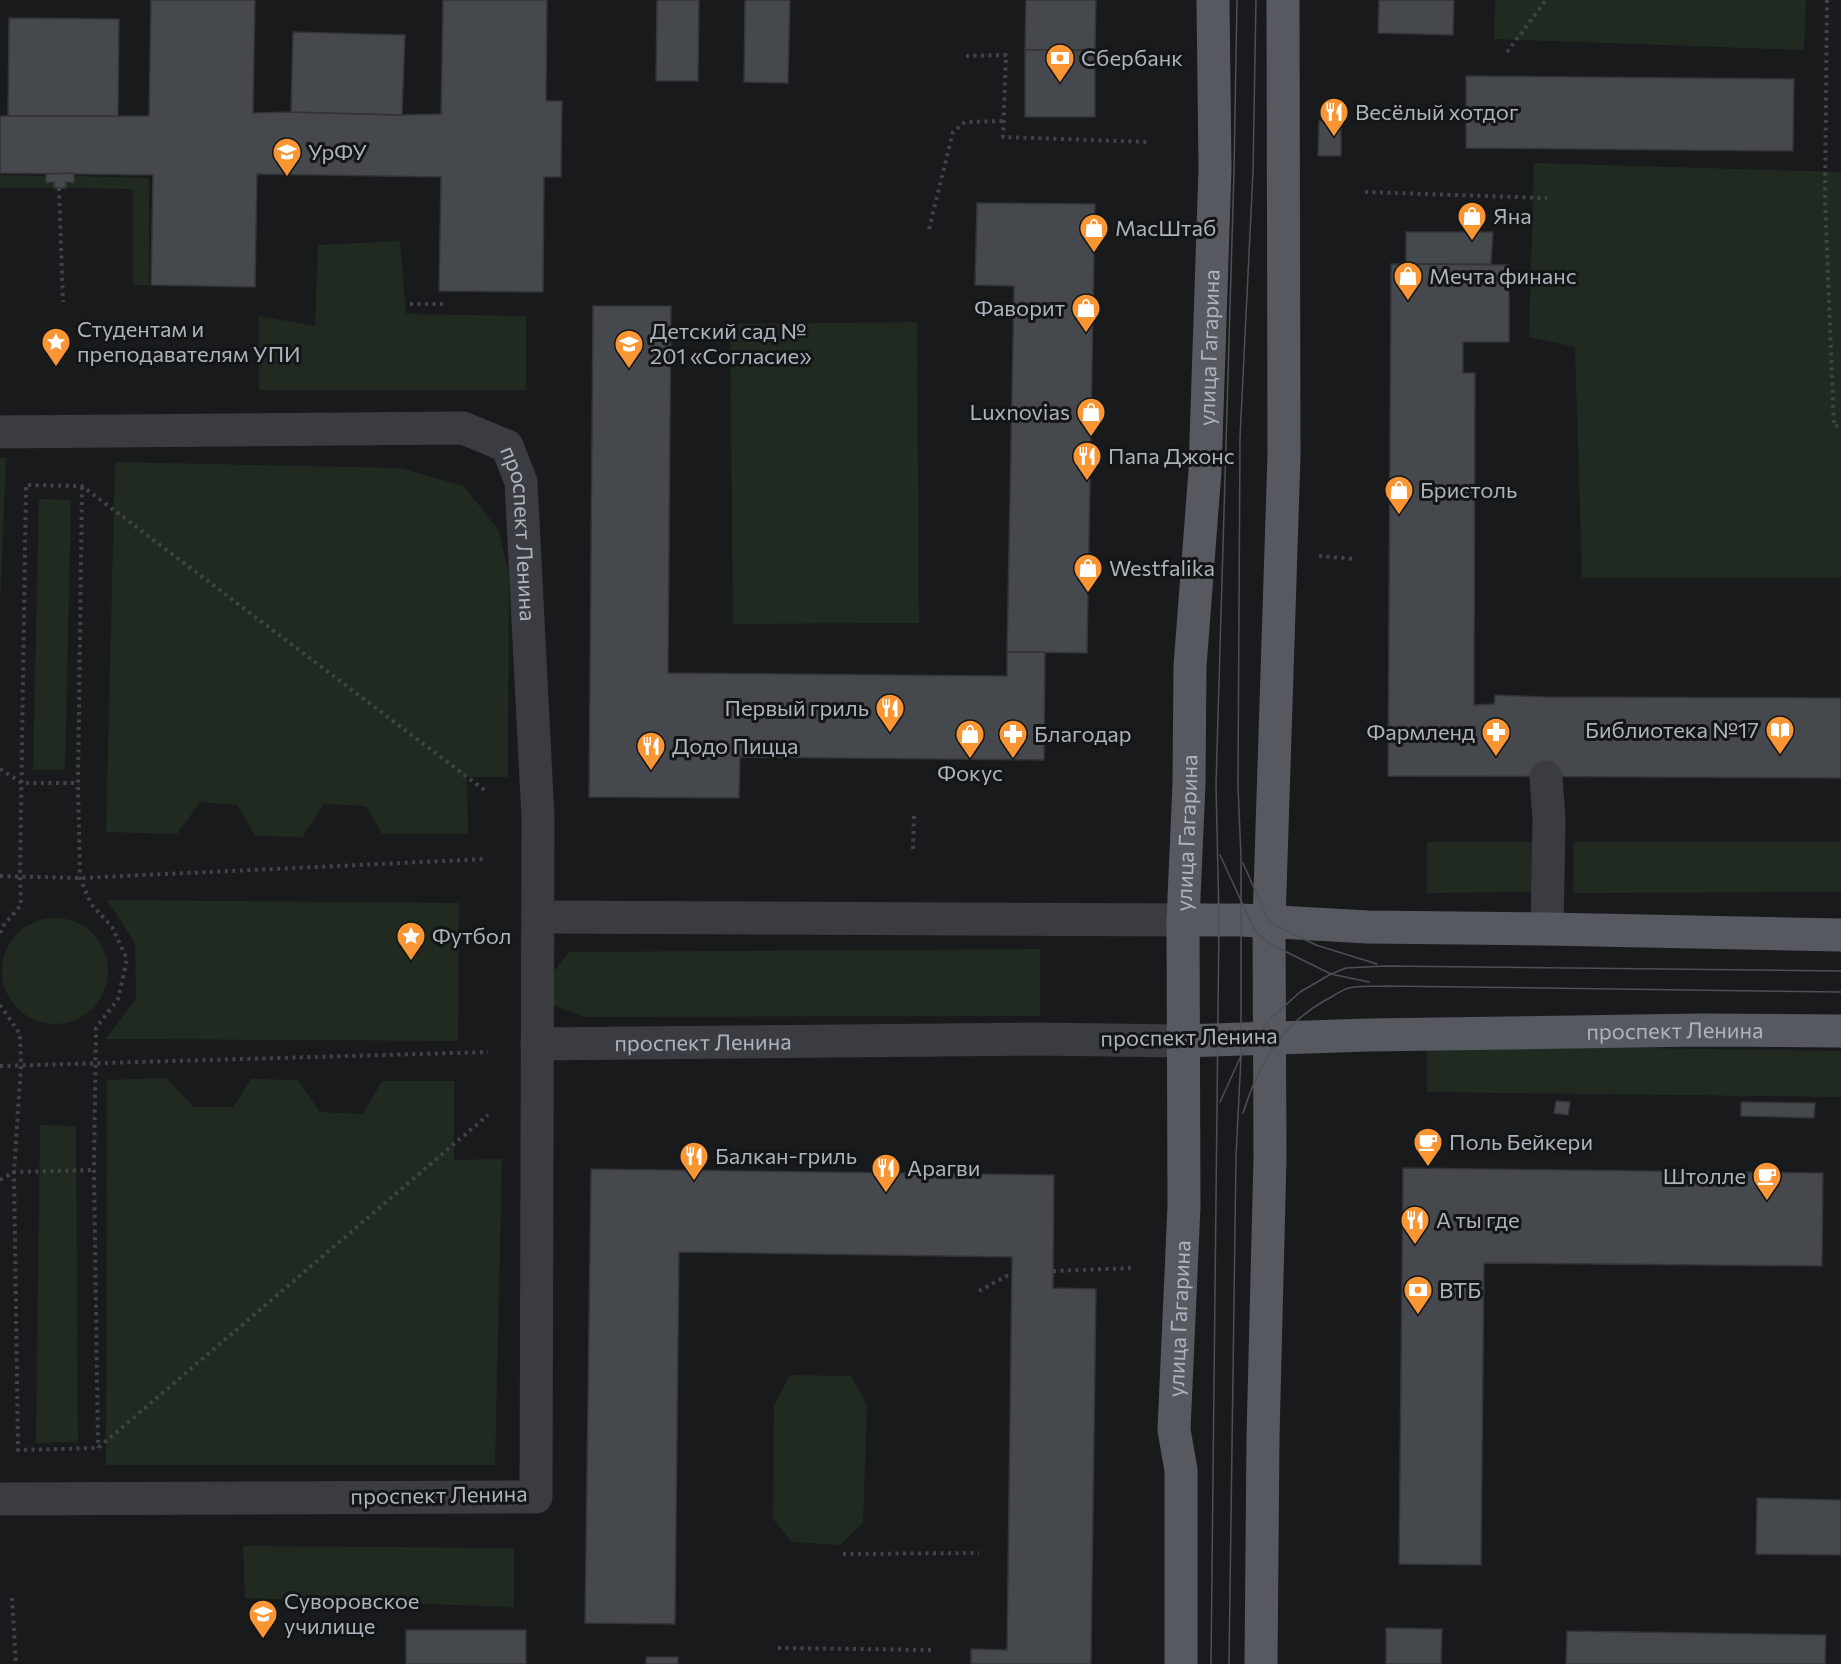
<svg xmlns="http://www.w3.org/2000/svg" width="1841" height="1664" viewBox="0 0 1841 1664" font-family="Commissioner,sans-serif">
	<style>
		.green { fill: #212a21 }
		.building { fill: #45484c; stroke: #333438; stroke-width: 1.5 }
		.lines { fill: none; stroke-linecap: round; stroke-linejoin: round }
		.path { stroke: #404448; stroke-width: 4; stroke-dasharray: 3 4.5; stroke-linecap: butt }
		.minor { stroke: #3a3c41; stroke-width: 33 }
		.major { stroke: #565a60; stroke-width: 33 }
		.tram { stroke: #4d5156; stroke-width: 1.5 }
		.labels { text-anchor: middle; stroke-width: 6; stroke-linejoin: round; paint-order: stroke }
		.poi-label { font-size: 22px; fill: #abb3bc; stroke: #141517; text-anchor: start }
		.street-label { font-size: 22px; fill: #abb3bc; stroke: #141517 }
	</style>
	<rect width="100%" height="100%" fill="#191a1c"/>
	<g class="green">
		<polygon points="1495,0 1806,0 1804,50 1494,39"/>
		<polygon points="1534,163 1841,172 1841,578 1582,578 1575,347 1529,337"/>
		<polygon points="0,175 46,176 46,183 54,182 54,188 0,188"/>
		<polygon points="74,176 149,178 149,285 133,285 133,189 66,188 66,182 74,183"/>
		<polygon points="400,241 406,314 526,316 526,390 259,390 259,316 315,326 318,245"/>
		<polygon points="917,322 919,623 733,624 730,324"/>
		<polygon points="0,458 6,458 0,606"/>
		<polygon points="115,462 400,468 464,486 499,531 509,575 508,777 467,777 468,834 382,834 366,806 324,804 302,837 255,836 237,805 200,802 177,834 106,832"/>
		<polygon points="39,499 71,500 65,770 33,770"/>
		<polygon points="1427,842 1537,842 1537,892 1427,893"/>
		<polygon points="1574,842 1841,842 1841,892 1573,893"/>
		<polygon points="107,900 459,903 458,1041 106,1039 136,999 135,943"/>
		<circle cx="55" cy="971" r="53"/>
		<polygon points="1040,949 1040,1016 584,1017 553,1005 551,975 569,952"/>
		<polygon points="1427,1045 1841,1051 1841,1097 1427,1092"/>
		<polygon points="166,1078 194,1107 233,1107 251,1079 298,1080 320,1112 363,1114 382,1081 454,1081 454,1160 502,1159 495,1465 106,1465 107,1080"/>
		<polygon points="40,1125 76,1126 78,1442 36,1443"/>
		<polygon points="790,1375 851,1376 867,1405 863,1523 840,1545 792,1542 773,1519 774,1405"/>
		<polygon points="243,1546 514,1548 514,1607 245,1598"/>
	</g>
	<g class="building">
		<polygon points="151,0 255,0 253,113 291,112 402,115 441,114 443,0 547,0 546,101 562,101 561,177 544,177 543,292 439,291 441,177 257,174 255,287 151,285 153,175 0,173 0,116 149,116"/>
		<polygon points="657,0 699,0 698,81 656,81"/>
		<polygon points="745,0 790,0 788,83 744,82"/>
		<polygon points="1026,0 1096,0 1095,50 1025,50"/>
		<polygon points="1379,0 1454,0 1453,35 1378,33"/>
		<polygon points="9,18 119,19 118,116 8,116"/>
		<polygon points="293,32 405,35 402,115 291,112"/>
		<rect x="1025" y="50" width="70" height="67"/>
		<polygon points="1466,76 1794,79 1793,151 1466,148"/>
		<polygon points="1319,121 1341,121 1341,156 1318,156"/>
		<polygon points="74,173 74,183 66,182 66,188 54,188 54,182 46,183 46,174"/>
		<polygon points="977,203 1095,204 1087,653 1007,652 1014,286 975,285"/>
		<polygon points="1406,232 1493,232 1491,264 1406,264"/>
		<polygon points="1391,264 1509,265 1509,342 1463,342 1463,373 1475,373 1474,705 1494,704 1495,695 1545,697 1841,698 1841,778 1388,776"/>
		<polygon points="593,306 671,306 668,673 1007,676 1007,652 1045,652 1044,760 740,757 739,798 589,797"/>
		<polygon points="1556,1101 1570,1102 1568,1115 1554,1113"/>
		<polygon points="1741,1102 1815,1103 1814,1118 1741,1116"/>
		<polygon points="1403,1168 1823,1173 1822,1266 1484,1263 1481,1565 1399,1564"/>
		<polygon points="591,1169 1054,1175 1053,1288 1096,1289 1091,1664 971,1664 971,1649 1007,1650 1012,1257 679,1252 675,1624 585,1623"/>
		<polygon points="1757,1498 1841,1500 1841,1555 1756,1554"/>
		<polygon points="1386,1628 1442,1629 1441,1664 1386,1664"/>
		<rect x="406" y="1630" width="120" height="34"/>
		<polygon points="1567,1631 1826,1635 1825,1664 1566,1664"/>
		<rect x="646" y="1657" width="32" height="7"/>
	</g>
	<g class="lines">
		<g class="path">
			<polyline points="1827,0 1825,200 1834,426 1841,426"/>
			<polyline points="1507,52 1546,0"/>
			<polyline points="966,56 1006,55 1003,137 1148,142"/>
			<polyline points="59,188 63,302"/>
			<polyline points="1365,192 1547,198"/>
			<polyline points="929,229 953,132 965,122 1004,121"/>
			<polyline points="410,304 445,304"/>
			<polyline points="82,487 78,783 80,878 91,904 112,927 127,959 118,999 96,1028 94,1170 98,1448"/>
			<polyline points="1319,556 1356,559"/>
			<polyline points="0,769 22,783 78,783"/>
			<polyline points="913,849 914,815"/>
			<polyline points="0,876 80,878 487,859"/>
			<polyline points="0,933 3,926 21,905 20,876 26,485 82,486 487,792"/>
			<polyline points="0,1005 20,1034 21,1066 14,1172 18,1450 98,1448 488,1115"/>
			<polyline points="0,1066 488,1052"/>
			<polyline points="0,1180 14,1172 94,1170"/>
			<polyline points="1053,1271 1133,1268"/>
			<polyline points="979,1291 1012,1273"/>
			<polyline points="843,1554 979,1553"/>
			<polyline points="12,1598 16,1664"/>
			<polyline points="778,1648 934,1650"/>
		</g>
		<g class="minor">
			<path id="s1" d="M0,432L463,428L507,446L521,482L538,818L536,1497L0,1499"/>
			<polyline points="1546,777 1549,820 1547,929"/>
			<polyline points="538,917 1183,920"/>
			<path id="s2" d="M537,1044L1035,1039L1183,1041"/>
		</g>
		<g class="major">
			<polyline points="1183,920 1241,920 1368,927 1547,929 1841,935"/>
			<path id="s3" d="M1183,1041L1368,1035L1701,1030L1841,1031"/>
			<path id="s4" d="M1181,1664V1470L1174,1430L1184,1206L1183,920L1189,784L1190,666L1205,471L1215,169L1213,0"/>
			<polyline points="1261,1664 1263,1437 1270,1158 1269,922 1284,455 1283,0"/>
		</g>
		<g class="tram">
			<polyline points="1220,855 1255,931 1270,944 1331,974 1369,982"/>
			<polyline points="1243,863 1269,922 1316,945 1377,964"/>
			<polyline points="1220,1102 1241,1056 1254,1038 1269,1020 1300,992 1331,974 1346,968 1385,966 1841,971"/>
			<path d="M1243,1113C1258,1066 1280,1026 1324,1001C1332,997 1341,990 1349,988C1360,985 1374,987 1385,986L1841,992"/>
			<polyline points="1211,1664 1219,920 1216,785 1234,171 1237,0"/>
			<polyline points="1229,1664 1236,1157 1241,1056 1241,858 1238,786 1240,438 1253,172 1256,0"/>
		</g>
	</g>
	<defs>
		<g id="bank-pin" transform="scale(1.5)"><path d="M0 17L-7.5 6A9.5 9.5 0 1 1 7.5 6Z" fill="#fa9533" stroke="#141517"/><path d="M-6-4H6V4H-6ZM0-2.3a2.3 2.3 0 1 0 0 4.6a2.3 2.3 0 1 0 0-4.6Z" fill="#fff"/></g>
		<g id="restaurant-pin" transform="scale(1.5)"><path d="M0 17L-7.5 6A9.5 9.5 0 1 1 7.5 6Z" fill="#fa9533" stroke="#141517"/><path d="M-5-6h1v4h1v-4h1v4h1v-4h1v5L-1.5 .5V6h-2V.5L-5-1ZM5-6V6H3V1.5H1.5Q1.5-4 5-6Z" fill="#fff"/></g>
		<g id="university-pin" transform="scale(1.5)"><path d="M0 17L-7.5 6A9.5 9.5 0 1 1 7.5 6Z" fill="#fa9533" stroke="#141517"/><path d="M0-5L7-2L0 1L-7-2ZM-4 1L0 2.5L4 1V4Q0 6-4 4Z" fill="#fff"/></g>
		<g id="shop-pin" transform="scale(1.5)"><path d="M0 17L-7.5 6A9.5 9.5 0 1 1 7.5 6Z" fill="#fa9533" stroke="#141517"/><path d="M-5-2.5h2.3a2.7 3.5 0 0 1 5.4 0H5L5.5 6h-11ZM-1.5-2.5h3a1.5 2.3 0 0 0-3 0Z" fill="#fff"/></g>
		<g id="sight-pin" transform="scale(1.5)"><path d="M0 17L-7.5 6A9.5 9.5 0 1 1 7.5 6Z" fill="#fa9533" stroke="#141517"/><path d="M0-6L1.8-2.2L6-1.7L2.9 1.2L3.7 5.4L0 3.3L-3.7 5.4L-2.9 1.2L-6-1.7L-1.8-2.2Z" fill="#fff"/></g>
		<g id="school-pin" transform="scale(1.5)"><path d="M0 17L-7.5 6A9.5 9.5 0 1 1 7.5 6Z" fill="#fa9533" stroke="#141517"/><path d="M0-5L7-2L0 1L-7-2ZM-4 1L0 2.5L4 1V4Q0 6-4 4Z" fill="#fff"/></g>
		<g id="library-pin" transform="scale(1.5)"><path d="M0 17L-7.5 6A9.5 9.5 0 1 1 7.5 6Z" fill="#fa9533" stroke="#141517"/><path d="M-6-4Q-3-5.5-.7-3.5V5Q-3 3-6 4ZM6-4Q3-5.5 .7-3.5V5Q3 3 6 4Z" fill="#fff"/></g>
		<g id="pharmacy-pin" transform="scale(1.5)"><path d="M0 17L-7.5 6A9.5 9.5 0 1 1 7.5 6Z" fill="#fa9533" stroke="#141517"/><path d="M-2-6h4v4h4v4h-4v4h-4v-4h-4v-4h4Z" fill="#fff"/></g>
		<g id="cafe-pin" transform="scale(1.5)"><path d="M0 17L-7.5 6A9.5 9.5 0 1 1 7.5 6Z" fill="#fa9533" stroke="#141517"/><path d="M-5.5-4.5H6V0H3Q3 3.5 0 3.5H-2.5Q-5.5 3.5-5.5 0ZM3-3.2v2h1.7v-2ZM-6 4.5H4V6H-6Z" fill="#fff"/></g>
	</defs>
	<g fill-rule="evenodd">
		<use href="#bank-pin" x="1060" y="58"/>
		<use href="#restaurant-pin" x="1334" y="112"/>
		<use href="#university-pin" x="287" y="152"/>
		<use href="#shop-pin" x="1472" y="216"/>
		<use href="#shop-pin" x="1094" y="228"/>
		<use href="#shop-pin" x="1408" y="276"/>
		<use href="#shop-pin" x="1086" y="308"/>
		<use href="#sight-pin" x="56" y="342"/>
		<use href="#school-pin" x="629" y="344"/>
		<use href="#shop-pin" x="1091" y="412"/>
		<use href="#restaurant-pin" x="1087" y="456"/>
		<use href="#shop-pin" x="1399" y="490"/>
		<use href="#shop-pin" x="1088" y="568"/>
		<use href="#restaurant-pin" x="890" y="708"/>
		<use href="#library-pin" x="1780" y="730"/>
		<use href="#pharmacy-pin" x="1496" y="732"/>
		<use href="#shop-pin" x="970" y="734"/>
		<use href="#pharmacy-pin" x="1013" y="734"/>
		<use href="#restaurant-pin" x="651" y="746"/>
		<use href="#sight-pin" x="411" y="936"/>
		<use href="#cafe-pin" x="1428" y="1142"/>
		<use href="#restaurant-pin" x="694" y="1156"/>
		<use href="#restaurant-pin" x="886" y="1168"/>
		<use href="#cafe-pin" x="1767" y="1176"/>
		<use href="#restaurant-pin" x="1415" y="1220"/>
		<use href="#bank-pin" x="1418" y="1290"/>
		<use href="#university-pin" x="263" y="1614"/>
	</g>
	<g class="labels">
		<g class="poi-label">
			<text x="1081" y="66">Сбербанк</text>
			<text x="1355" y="120">Весёлый хотдог</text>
			<text x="308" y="160">УрФУ</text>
			<text x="1493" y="224">Яна</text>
			<text x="1115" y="236">МасШтаб</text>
			<text x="1429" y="284">Мечта финанс</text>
			<text x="1065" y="316" text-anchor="end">Фаворит</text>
			<text x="77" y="337">Студентам и<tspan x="77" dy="25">преподавателям УПИ</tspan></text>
			<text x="650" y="339">Детский сад №<tspan x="650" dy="25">201 «Согласие»</tspan></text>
			<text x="1070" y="420" text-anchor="end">Luxnovias</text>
			<text x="1108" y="464">Папа Джонс</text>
			<text x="1420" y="498">Бристоль</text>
			<text x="1109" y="576">Westfalika</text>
			<text x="869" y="716" text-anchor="end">Первый гриль</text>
			<text x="1759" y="738" text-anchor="end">Библиотека №17</text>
			<text x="1475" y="740" text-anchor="end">Фармленд</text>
			<text x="1034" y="742">Благодар</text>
			<text x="672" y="754">Додо Пицца</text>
			<text x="970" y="781" text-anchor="middle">Фокус</text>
			<text x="432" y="944">Футбол</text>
			<text x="1449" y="1150">Поль Бейкери</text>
			<text x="715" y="1164">Балкан-гриль</text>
			<text x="907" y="1176">Арагви</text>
			<text x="1746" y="1184" text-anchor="end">Штолле</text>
			<text x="1436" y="1228">А ты где</text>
			<text x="1439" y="1298">ВТБ</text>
			<text x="284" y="1609">Суворовское<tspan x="284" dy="25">училище</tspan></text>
		</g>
		<g class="street-label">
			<text dy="8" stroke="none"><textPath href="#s4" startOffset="1318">улица Гагарина</textPath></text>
			<text dy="8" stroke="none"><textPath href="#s1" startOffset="600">проспект Ленина</textPath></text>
			<text dy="8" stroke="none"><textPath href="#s4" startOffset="832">улица Гагарина</textPath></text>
			<text dy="8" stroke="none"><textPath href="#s3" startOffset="492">проспект Ленина</textPath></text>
			<text transform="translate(1189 1037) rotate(-1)" y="8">проспект Ленина</text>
			<text dy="8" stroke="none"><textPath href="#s2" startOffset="166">проспект Ленина</textPath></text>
			<text dy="8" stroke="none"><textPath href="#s4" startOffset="346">улица Гагарина</textPath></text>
			<text transform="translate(439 1495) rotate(-1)" y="8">проспект Ленина</text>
		</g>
	</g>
</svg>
